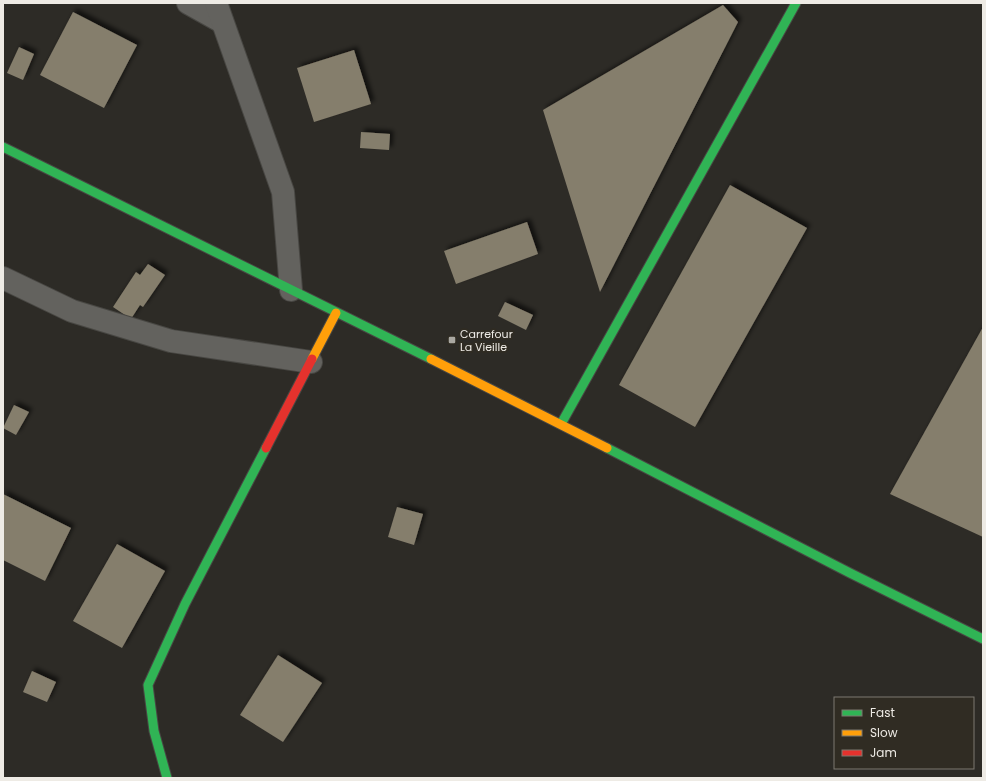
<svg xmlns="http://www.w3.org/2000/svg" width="986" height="781" viewBox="0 0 986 781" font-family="Poppins,sans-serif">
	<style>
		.building { fill: #857e6c; filter: url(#shadow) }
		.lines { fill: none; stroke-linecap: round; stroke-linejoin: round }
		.street-casing { stroke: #484743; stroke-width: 24 }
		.fast-casing { stroke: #484743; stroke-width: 11 }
		.slow-casing { stroke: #484743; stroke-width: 11 }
		.jam-casing { stroke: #484743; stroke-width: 11 }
		.street { stroke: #63625e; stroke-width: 22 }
		.fast { stroke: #30b455; stroke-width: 9 }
		.slow { stroke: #ff9f0a; stroke-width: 9 }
		.jam { stroke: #e5322d; stroke-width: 9 }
		.poi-dot { fill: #aaa8a2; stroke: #302c23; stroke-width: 1.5 }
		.labels { text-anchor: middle; stroke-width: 4; stroke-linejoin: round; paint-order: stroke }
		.poi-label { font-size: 11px; fill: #eeebe5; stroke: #302c23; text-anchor: start }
	</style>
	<defs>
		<filter id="shadow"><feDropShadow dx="3.5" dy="-3.5" stdDeviation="2" flood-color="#0009"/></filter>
	</defs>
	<rect width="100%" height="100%" fill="#2d2b26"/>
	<g class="building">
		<polygon points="723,5 738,22 600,292 543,110"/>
		<polygon points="73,12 137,45 104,108 40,75"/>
		<polygon points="19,47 34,54 23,80 7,73"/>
		<polygon points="354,50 371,104 314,122 297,68"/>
		<polygon points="361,132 390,134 389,150 360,148"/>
		<polygon points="730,185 807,228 695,427 619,385"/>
		<polygon points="527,222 538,254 456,284 444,251"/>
		<polygon points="148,264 165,275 143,307 140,305 131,319 113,307 136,272 140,275"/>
		<polygon points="505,302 533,315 526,330 498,316"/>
		<polygon points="983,327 983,537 890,494"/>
		<polygon points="14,405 29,412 16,435 3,428"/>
		<polygon points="3,494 71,528 45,581 3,560"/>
		<polygon points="397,507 423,514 414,545 388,537"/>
		<polygon points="117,544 165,571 122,648 73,621"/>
		<polygon points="278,655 322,683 283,742 240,715"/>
		<polygon points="32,671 56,682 47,702 23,692"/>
	</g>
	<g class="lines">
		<g class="street-casing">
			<g id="street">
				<polyline points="188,3 222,22"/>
				<polyline points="216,3 283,192 291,290"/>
				<polyline points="3,278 72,311 171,341 311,362"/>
			</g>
		</g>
		<g class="fast-casing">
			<g id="fast">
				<polyline points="3,147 431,359"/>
				<polyline points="561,424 796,3"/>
				<polyline points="607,448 850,573 983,639"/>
				<polyline points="167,778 154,731 148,685 185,604 266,448"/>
			</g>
		</g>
		<g class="slow-casing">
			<g id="slow">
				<polyline points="312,359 336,313"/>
				<polyline points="431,359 607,448"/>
			</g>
		</g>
		<g class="jam-casing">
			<polyline id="jam" points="266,448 312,359"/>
		</g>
		<use href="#street" class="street"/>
		<use href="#fast" class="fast"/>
		<use href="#slow" class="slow"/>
		<use href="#jam" class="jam"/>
	</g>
	<rect class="poi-dot" x="448" y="336" width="8" height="8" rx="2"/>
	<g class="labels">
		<g class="poi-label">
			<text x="460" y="338">Carrefour<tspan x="460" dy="13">La Vieille</tspan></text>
		</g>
	</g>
	<rect width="986" height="781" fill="none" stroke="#eeebe5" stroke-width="8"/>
	<rect x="834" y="697" width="140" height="72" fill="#302c23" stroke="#7c7871"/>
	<rect x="842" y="710" width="20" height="6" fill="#30b455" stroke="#7c7871"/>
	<text x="870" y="717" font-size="12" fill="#eeebe5">Fast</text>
	<rect x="842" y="730" width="20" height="6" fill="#ff9f0a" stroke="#7c7871"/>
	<text x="870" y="737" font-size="12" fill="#eeebe5">Slow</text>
	<rect x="842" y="750" width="20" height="6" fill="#e5322d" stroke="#7c7871"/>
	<text x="870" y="757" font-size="12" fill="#eeebe5">Jam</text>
</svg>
